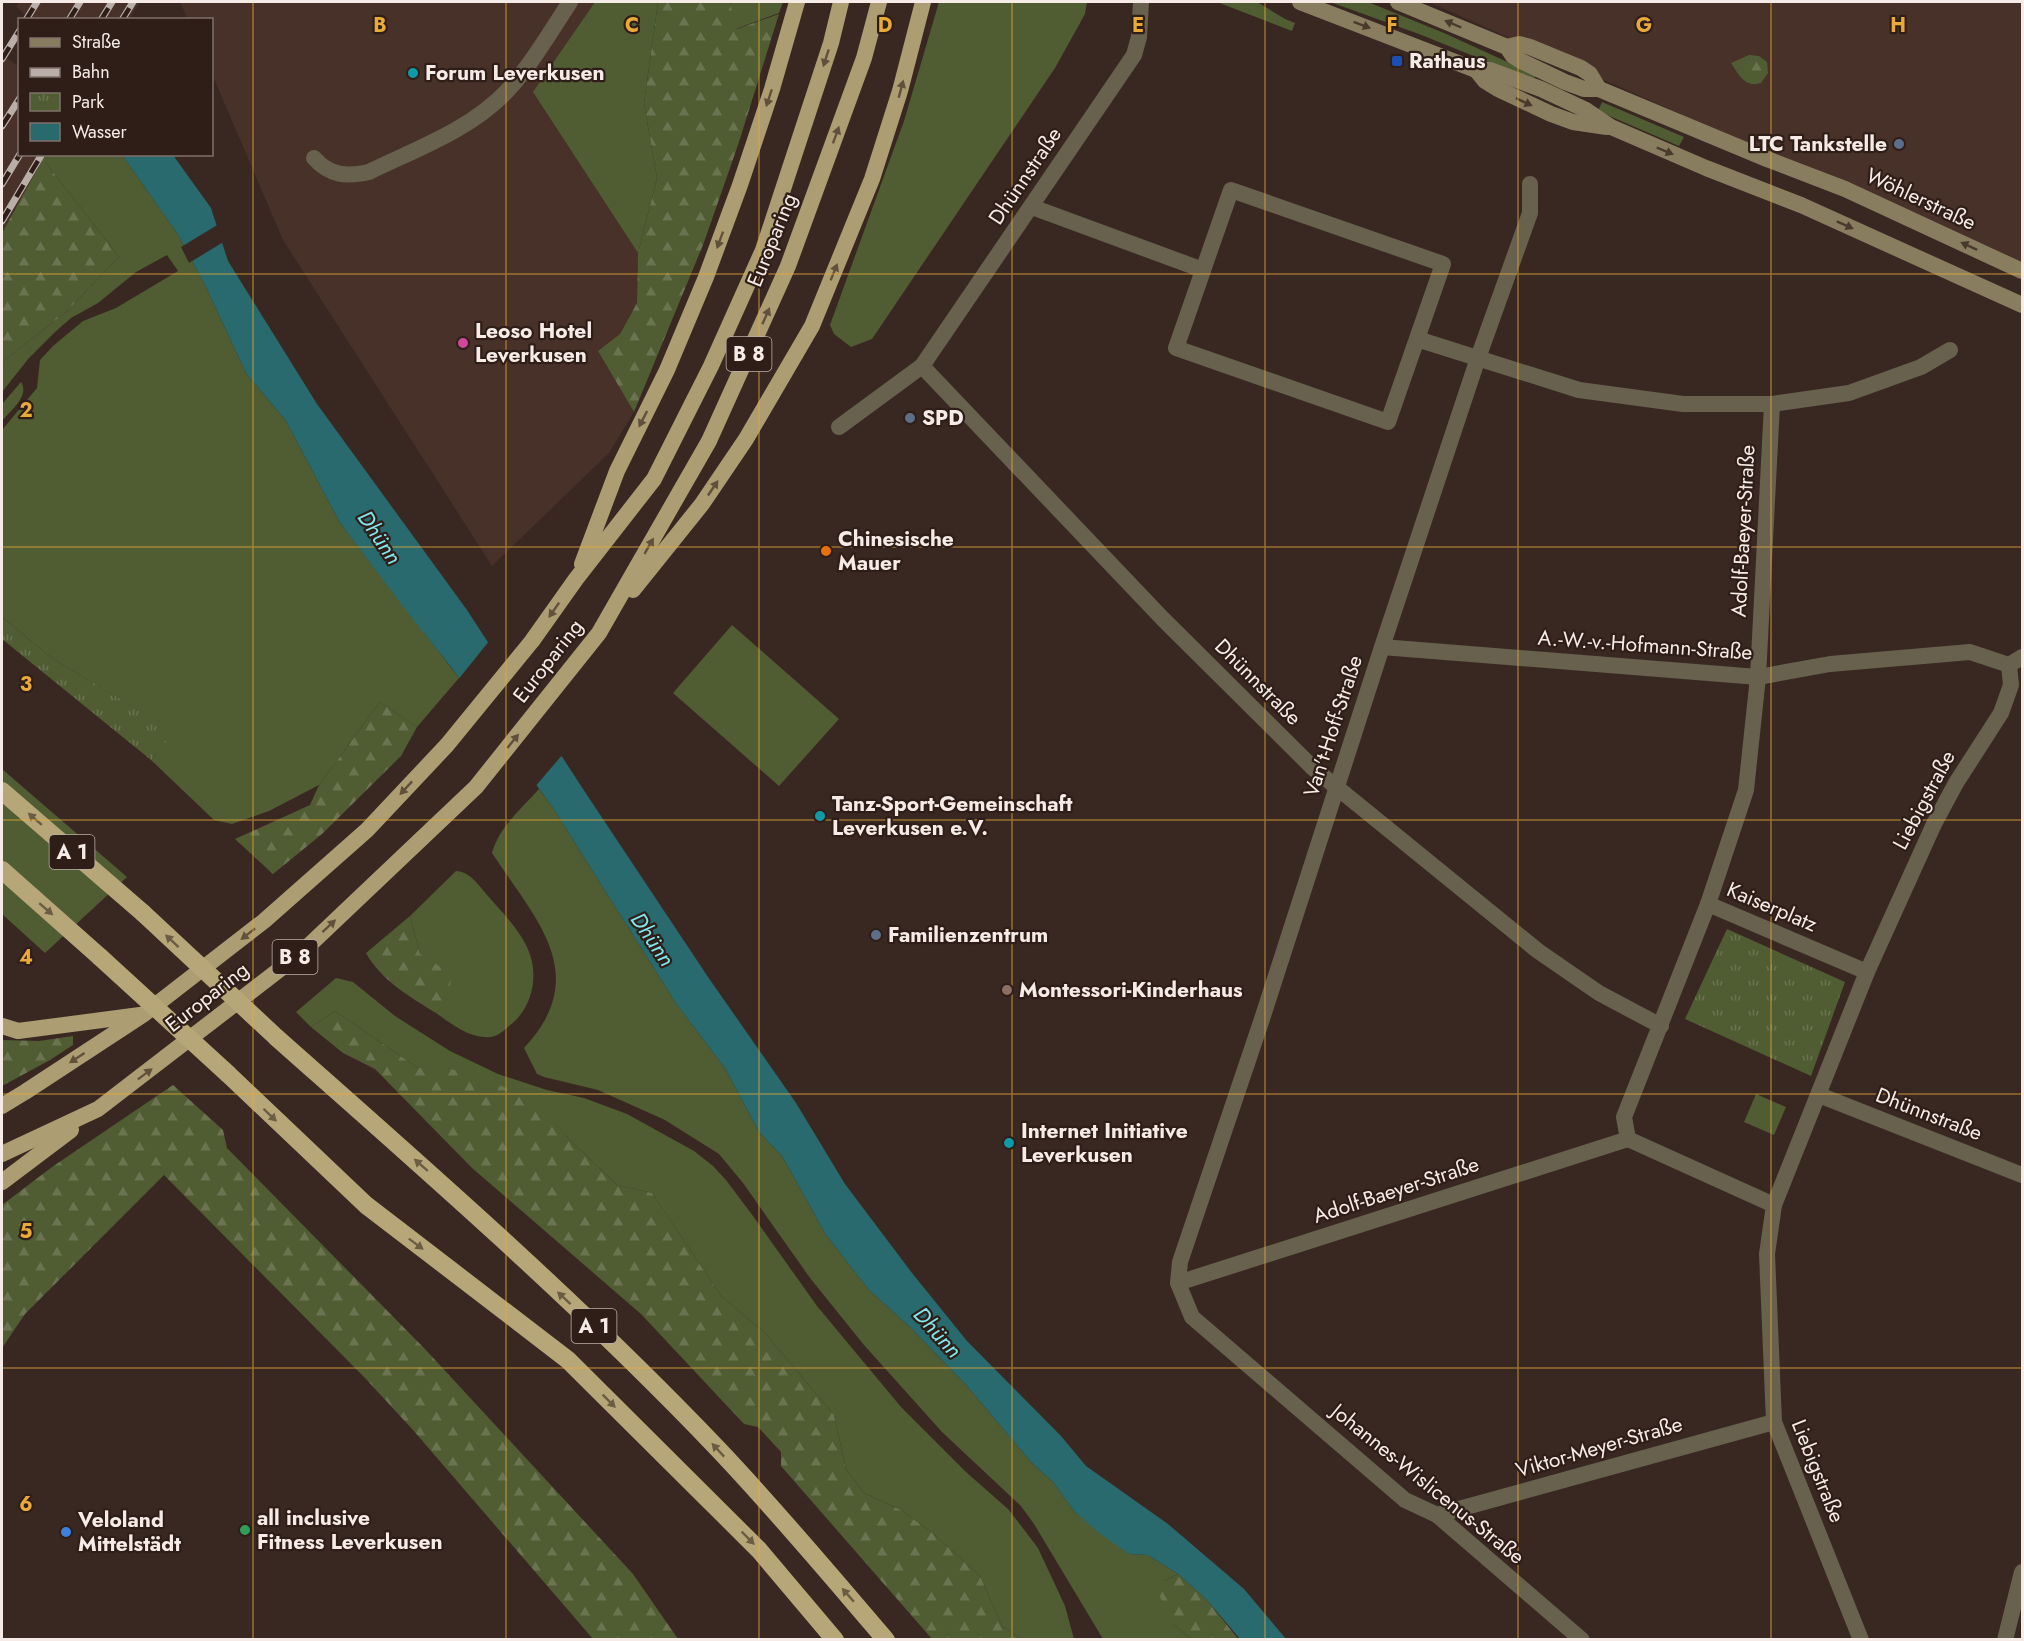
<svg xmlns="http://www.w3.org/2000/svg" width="2024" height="1641" viewBox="0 0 2024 1641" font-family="Jost,sans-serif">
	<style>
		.built { fill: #483128 }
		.grass { fill: #505c32 }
		.forest { fill: url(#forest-firs) }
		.park { fill: url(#park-tufts) }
		.water { fill: #286a6e }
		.pier { fill: #392822 }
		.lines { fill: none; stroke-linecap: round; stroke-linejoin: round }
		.minor { stroke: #67614e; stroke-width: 16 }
		.secondary { stroke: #887d5f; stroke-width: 16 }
		.trunk { stroke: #ac9d72; stroke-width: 16 }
		.motorway { stroke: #b7a778; stroke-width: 18 }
		.rail-casing { stroke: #baaea8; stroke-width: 7 }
		.rail { stroke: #2f1e18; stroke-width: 4.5; stroke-dasharray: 14; stroke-linecap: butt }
		.motorway-bridge { stroke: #b7a778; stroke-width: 18 }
		.oneway { fill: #4a3a2d }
		.oneway2 { fill: #61513c }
		.oneway3 { fill: #6c5c43 }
		.grid { fill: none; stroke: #e9aa38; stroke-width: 1.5; stroke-opacity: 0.55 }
		.transit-dot { fill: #1a4fb4; stroke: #2f1e18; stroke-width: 2 }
		.culture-dot { fill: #0f9aa8; stroke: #2f1e18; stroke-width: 2 }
		.service-dot { fill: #5c6f8a; stroke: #2f1e18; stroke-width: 2 }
		.hotel-dot { fill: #d1479c; stroke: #2f1e18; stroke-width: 2 }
		.food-dot { fill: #e8710a; stroke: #2f1e18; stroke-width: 2 }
		.education-dot { fill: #8d6e63; stroke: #2f1e18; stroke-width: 2 }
		.leisure-dot { fill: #2e9e5b; stroke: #2f1e18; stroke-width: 2 }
		.shop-dot { fill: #3f7fe0; stroke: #2f1e18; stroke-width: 2 }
		.labels { text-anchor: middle; stroke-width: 4.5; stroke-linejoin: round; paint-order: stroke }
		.shield { fill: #2f1e18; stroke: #baaea8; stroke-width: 1.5 }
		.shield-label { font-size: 20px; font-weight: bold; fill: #f6ebe6 }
		.poi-label { font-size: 21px; font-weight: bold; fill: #f6ebe6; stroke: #2f1e18; text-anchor: start }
		.street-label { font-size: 21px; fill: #f6ebe6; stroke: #2f1e18 }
		.water-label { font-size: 22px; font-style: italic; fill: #80e7ec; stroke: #2f1e18 }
		.grid-label { font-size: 20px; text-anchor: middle; font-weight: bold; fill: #e9aa38; stroke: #2f1e18; stroke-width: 4.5; stroke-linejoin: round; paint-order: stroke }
	</style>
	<defs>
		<pattern id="forest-firs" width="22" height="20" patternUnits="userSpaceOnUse" patternTransform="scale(1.5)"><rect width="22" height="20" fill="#505c32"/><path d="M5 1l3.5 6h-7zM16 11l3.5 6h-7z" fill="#6a7450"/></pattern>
		<pattern id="park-tufts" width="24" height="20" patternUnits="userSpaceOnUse" patternTransform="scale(1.5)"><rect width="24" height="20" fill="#505c32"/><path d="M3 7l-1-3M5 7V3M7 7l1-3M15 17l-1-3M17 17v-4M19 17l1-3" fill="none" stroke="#6a7450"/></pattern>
	</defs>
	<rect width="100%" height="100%" fill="#392822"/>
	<g class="built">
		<polygon points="19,2 140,2 129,19 20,20 20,154 46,155 2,233 2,31"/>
		<polygon points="180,2 595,2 534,92 638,253 637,303 620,334 598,351 634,412 609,453 492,566 283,240 212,74 212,20 188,19"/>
		<polygon points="1429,2 2022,2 2022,266"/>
	</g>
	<g class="grass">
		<polygon points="595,2 658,2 644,103 657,178 638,253 533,92"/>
		<polygon points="730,2 783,2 779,13 736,29"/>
		<polygon points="939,2 1087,2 1085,14 1055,68 872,339 851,347 834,334 830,325 904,121"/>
		<polygon points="1217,2 1257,2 1285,19 1295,23 1292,31"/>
		<polygon points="1330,2 1368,2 1444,33 1536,75 1533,80 1419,34"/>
		<polygon points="1602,102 1684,137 1679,146 1598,111"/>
		<polygon points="46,155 122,155 177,233 204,283 246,373 286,421 340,523 459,678 417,727 380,702 319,785 269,811 232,824 214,820 151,760 174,731 53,659 2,617 2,430 37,388 40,360 53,346 83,321 116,308 178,271 167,255 136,272 98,303 71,318 55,332 29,358 2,392 2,362 65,313 119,257 43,159"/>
		<path d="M21,382C30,396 11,410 2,421V404Z"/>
		<polygon points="732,625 839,719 779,786 673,693"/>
		<polygon points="2,769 127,877 45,953 2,914"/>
		<path d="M539,789L553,808L677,1005L725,1068L759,1132L782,1156L826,1235L869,1290L911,1328L967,1386L1031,1462L1053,1482L1074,1511L1129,1554L1148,1555L1178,1574L1164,1581L1173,1624L1191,1639H1103L1034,1524L1021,1506L942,1432L864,1345L810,1278L743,1183L719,1154L665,1120L598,1090L544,1077L537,1074L524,1048C593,974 535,919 492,853C499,827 521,809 539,789Z"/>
		<path d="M456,871C471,872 479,886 488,896C502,912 518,928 527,947C540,974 533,1008 509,1026C501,1033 496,1038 485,1037C468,1037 450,1023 436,1013L447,1001L420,954L410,916Z"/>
		<polygon points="336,978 353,982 395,1016 450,1051 498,1074 547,1090 584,1098 627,1114 694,1151 713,1166 726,1180 753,1216 817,1306 901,1407 966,1472 1008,1509 1022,1527 1038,1548 1065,1606 1074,1639 1021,1639 1002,1626 980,1576 934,1534 901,1510 864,1493 846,1469 834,1415 766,1334 721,1296 652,1193 617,1185 570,1140 534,1101 448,1068 418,1068 335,1011 311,1027 296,1012"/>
		<polygon points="1756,1094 1786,1107 1774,1135 1744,1122"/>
	</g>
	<g class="forest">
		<polygon points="658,2 730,2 737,29 779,14 738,145 703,245 634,412 598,351 620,334 637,303 638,253 657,178 644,103"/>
		<path d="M1749,55L1759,56L1767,62L1768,73L1761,83C1745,88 1739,75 1731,63Z"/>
		<polygon points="43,159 119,257 65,313 2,362 2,233"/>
		<polygon points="380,702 417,727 401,756 322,834 273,874 235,839 310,805 319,785"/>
		<path d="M410,916L420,954L452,974L447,1002L436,1013C410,997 381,980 366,953Z"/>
		<polygon points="335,1011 418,1068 448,1068 495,1083 535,1101 570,1140 617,1185 652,1193 721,1296 766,1334 834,1415 846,1469 864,1493 901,1510 934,1534 980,1576 1002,1626 1021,1639 932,1639 781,1466 781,1452 758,1427 744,1424 641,1314 472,1168 375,1069 343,1053 311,1027"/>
		<polygon points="73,1036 73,1045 50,1060 2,1086 2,1040 39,1041"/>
		<polygon points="173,1085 223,1130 227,1148 424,1348 633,1574 678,1639 593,1639 413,1430 365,1378 164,1175 25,1314 2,1348 2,1205 52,1167"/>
		<polygon points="1178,1574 1206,1599 1239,1640 1191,1639 1173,1624 1159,1595 1164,1581"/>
	</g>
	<g class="park">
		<polygon points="2,617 53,659 175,731 151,760 2,639"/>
		<polygon points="1727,929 1845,982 1811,1076 1685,1019"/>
	</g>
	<polygon class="water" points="122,155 173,155 211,208 228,261 317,404 467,610 583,789 708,977 796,1103 845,1184 912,1273 967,1341 1061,1436 1086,1466 1168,1524 1244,1589 1286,1639 1240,1639 1206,1599 1178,1574 1148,1555 1129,1554 1099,1533 1074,1511 1053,1482 1031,1462 967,1386 911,1328 869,1290 826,1235 782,1156 759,1132 725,1068 677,1005 553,808 451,667 408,613 340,523 286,421 246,373 204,283 177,233"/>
	<g class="pier">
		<polygon points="16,6 29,19 20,20 20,67 2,55 2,31"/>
		<polygon points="219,224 225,241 189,263 181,247"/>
		<polygon points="490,640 563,754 534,788 457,681"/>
	</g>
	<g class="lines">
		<g class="minor">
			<path d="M314,158C330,176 347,177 369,172C416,149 470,130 507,91C531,65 551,31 570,2"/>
			<polyline points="1530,184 1530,213 1478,358 1382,647 1262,1019 1180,1262 1178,1283 1192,1317 1405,1500 1437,1515 1582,1640"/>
			<polygon points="1231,190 1443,264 1388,422 1176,348"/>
			<polyline points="1032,207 1203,270"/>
			<polyline points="1417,339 1579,390 1683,404 1772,404 1849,393 1921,367 1950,350"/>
			<polyline points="922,366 1163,619 1313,768 1538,951 1599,993 1661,1026"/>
			<polyline points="839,427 922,366 1134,55 1139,37 1141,2"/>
			<polyline points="1382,647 1758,677 1830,664 1970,652 2009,665"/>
			<polyline points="1708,904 1746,790 1758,677 1772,404"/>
			<polyline points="1819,1095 2022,1175"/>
			<polyline points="1774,1205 1628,1139 1624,1117 1708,904 1867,972"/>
			<polyline points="1178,1283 1628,1139"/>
			<polyline points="1437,1515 1774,1422"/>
			<polyline points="1861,1640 1774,1422 1767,1254 1774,1205 1867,972 1934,824 1956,783 2001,713 2011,685 2009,665 2022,657"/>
			<polyline points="2005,1640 2022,1572"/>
		</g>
		<g class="secondary">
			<polyline points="1300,2 1476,70 1490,70 1541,89 1586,110 1611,127 1706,168 1801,205 2022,305"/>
			<polyline points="1398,2 1507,47 1513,56 1521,61 1565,82 1584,89 1599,89 1767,159 1845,189 2022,271"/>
			<polyline points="1507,47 1519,44 1530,47 1581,68 1590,74 1599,89"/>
			<polyline points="1476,70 1485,81 1498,89 1551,114 1573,122 1607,127"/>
		</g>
		<g class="trunk">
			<polyline points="582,564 617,471 667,370 706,277 740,185 772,89 797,2"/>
			<polyline points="633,590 702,504 746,439 812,326 872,179 900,91 923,2"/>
			<polyline points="2,1026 18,1031 140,1015"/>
			<polyline points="2,1106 25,1092 144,1014 264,921 367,830 447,745 532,641 576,579 654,479 711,366 763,250 831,43 841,2"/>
			<polyline points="2,1154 98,1109 301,953 476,787 599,633 709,441 788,266 864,58 879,2"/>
			<polyline points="2,1182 71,1130"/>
		</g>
		<g class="motorway">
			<polyline points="2,791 143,913"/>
			<polyline points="2,870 100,957"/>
			<path d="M277,1038C427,1171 579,1303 718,1449C776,1510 831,1576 886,1640"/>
			<polyline points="228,1074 366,1205 568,1360 759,1550 835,1640"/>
		</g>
		<g class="rail-casing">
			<g id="rail">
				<polyline points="26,20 37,2"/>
				<polyline points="69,20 80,2"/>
				<polyline points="101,20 112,2"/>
				<polyline points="122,20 133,2"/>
				<polyline points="2,59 20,30"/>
				<polyline points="2,126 20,98"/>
				<polyline points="2,184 20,154"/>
				<polyline points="2,221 42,154"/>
			</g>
		</g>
		<use href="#rail" class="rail"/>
		<g class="motorway-bridge">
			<polyline points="143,913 277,1038"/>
			<polyline points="100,957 228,1074"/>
		</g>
	</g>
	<defs><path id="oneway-solid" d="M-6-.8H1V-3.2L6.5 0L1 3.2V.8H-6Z" transform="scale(1.5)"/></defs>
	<g class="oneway">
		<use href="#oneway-solid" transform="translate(1453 24) rotate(-157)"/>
		<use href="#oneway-solid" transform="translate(1362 25) rotate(21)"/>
		<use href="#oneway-solid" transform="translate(1524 102) rotate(25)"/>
		<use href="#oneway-solid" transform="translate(1665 151) rotate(23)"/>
		<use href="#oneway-solid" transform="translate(1845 225) rotate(24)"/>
		<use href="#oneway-solid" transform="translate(1969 246) rotate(-155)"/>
	</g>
	<g class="oneway2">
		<use href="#oneway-solid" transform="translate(826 58) rotate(108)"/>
		<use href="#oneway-solid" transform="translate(901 89) rotate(-75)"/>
		<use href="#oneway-solid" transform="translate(769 98) rotate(108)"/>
		<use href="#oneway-solid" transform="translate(836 135) rotate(-70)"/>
		<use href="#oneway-solid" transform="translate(720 240) rotate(110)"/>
		<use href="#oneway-solid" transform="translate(834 272) rotate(-68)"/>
		<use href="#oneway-solid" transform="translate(766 316) rotate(-66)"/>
		<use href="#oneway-solid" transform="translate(643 419) rotate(117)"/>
		<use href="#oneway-solid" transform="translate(713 488) rotate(-56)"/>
		<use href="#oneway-solid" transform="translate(649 546) rotate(-60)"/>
		<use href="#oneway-solid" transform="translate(554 610) rotate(125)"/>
		<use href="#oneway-solid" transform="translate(513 741) rotate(-51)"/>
		<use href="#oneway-solid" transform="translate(406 788) rotate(133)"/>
		<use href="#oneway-solid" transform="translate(329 926) rotate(-43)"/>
		<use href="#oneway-solid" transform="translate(248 934) rotate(142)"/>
		<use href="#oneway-solid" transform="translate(77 1058) rotate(147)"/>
		<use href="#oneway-solid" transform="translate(145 1074) rotate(-37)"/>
	</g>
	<g class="oneway3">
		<use href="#oneway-solid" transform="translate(35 819) rotate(-139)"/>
		<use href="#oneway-solid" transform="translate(46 909) rotate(41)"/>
		<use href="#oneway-solid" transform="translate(172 941) rotate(-137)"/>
		<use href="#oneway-solid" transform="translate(270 1115) rotate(44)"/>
		<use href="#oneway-solid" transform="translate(421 1165) rotate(-139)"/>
		<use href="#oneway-solid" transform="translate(416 1244) rotate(37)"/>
		<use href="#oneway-solid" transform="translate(564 1298) rotate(-137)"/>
		<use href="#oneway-solid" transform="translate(609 1401) rotate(45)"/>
		<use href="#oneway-solid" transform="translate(718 1450) rotate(-133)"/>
		<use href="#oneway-solid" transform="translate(748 1538) rotate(45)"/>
		<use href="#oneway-solid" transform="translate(848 1595) rotate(-131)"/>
	</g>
	<path class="grid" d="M253,2V1640M506,2V1640M759,2V1640M1012,2V1640M1265,2V1640M1518,2V1640M1771,2V1640M2,274H2022M2,547H2022M2,820H2022M2,1094H2022M2,1368H2022"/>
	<rect class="transit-dot" x="1391" y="55" width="12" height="12" rx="3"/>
	<g class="culture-dot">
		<circle cx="413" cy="73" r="6"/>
		<circle cx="820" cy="816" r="6"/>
		<circle cx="1009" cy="1143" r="6"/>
	</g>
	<g class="service-dot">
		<circle cx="1899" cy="144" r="6"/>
		<circle cx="910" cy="418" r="6"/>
		<circle cx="876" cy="935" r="6"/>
	</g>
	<circle class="hotel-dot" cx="463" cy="343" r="6"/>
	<circle class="food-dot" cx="826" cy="551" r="6"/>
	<circle class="education-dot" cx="1007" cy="990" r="6"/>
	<circle class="leisure-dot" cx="245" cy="1530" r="6"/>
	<circle class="shop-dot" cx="66" cy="1532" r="6"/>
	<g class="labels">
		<g class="shield">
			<rect x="726.5" y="337" width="45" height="34" rx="4.5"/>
			<rect x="49.5" y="835" width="45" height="34" rx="4.5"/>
			<rect x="272.5" y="940" width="45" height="34" rx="4.5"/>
			<rect x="571.5" y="1309" width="45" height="34" rx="4.5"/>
		</g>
		<g class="shield-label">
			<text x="749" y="361">B 8</text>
			<text x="72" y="859">A 1</text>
			<text x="295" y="964">B 8</text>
			<text x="594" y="1333">A 1</text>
		</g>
		<g class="poi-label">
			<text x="1409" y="68">Rathaus</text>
			<text x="425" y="80">Forum Leverkusen</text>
			<text x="1887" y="151" text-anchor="end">LTC Tankstelle</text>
			<text x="475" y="338">Leoso Hotel<tspan x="475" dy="24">Leverkusen</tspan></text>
			<text x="922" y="425">SPD</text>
			<text x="838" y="546">Chinesische<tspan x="838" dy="24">Mauer</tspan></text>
			<text x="832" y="811">Tanz-Sport-Gemeinschaft<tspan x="832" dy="24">Leverkusen e.V.</tspan></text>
			<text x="888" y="942">Familienzentrum</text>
			<text x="1019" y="997">Montessori-Kinderhaus</text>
			<text x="1021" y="1138">Internet Initiative<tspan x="1021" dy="24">Leverkusen</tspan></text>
			<text x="257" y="1525">all inclusive<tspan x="257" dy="24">Fitness Leverkusen</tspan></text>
			<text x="78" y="1527">Veloland<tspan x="78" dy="24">Mittelstädt</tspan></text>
		</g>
		<g class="street-label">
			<text transform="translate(1025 176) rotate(-56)" y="7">Dhünnstraße</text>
			<text transform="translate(1921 199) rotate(25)" y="7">Wöhlerstraße</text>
			<text transform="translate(772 240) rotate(-68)" y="7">Europaring</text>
			<text transform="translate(1743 531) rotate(-87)" y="7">Adolf-Baeyer-Straße</text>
			<text transform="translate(1645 645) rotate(4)" y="7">A.-W.-v.-Hofmann-Straße</text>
			<text transform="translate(548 661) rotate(-52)" y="7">Europaring</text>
			<text transform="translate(1258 682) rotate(45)" y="7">Dhünnstraße</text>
			<text transform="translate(1333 726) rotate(-72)" y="7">Van't-Hoff-Straße</text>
			<text transform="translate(1924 800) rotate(-62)" y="7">Liebigstraße</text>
			<text transform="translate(1772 907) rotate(23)" y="7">Kaiserplatz</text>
			<text transform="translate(207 997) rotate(-38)" y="7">Europaring</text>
			<text transform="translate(1929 1114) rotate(21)" y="7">Dhünnstraße</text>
			<text transform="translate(1396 1190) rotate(-18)" y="7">Adolf-Baeyer-Straße</text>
			<text transform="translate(1599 1447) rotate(-16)" y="7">Viktor-Meyer-Straße</text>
			<text transform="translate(1818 1471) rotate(68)" y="7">Liebigstraße</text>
			<text transform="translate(1428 1484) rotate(39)" y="7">Johannes-Wislicenus-Straße</text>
		</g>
		<g class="water-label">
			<text transform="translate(380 537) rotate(56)" y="8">Dhünn</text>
			<text transform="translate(653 939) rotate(56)" y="8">Dhünn</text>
			<text transform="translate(938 1332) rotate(48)" y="8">Dhünn</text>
		</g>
	</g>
	<g class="grid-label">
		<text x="380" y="32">B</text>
		<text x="632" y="32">C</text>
		<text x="885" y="32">D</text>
		<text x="1138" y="32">E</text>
		<text x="1392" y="32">F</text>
		<text x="1644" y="32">G</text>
		<text x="1898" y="32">H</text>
		<text x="26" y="417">2</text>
		<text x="26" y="691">3</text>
		<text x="26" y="964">4</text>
		<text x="26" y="1238">5</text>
		<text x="26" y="1511">6</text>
	</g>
	<rect width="2024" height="1641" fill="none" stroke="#f6ebe6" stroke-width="6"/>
	<rect x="18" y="18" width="195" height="138" fill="#2f1e18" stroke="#7f706a" stroke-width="1.5"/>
	<rect x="30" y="38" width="30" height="9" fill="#887d5f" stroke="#7f706a" stroke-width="1.5"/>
	<text x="72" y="48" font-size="18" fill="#f6ebe6">Straße</text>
	<rect x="30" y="68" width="30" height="9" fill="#baaea8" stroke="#7f706a" stroke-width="1.5"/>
	<text x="72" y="78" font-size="18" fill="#f6ebe6">Bahn</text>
	<rect x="30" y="93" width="30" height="18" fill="url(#park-tufts)" stroke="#7f706a" stroke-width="1.5"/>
	<text x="72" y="108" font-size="18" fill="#f6ebe6">Park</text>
	<rect x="30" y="123" width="30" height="18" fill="#286a6e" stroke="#7f706a" stroke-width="1.5"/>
	<text x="72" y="138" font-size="18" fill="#f6ebe6">Wasser</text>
</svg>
